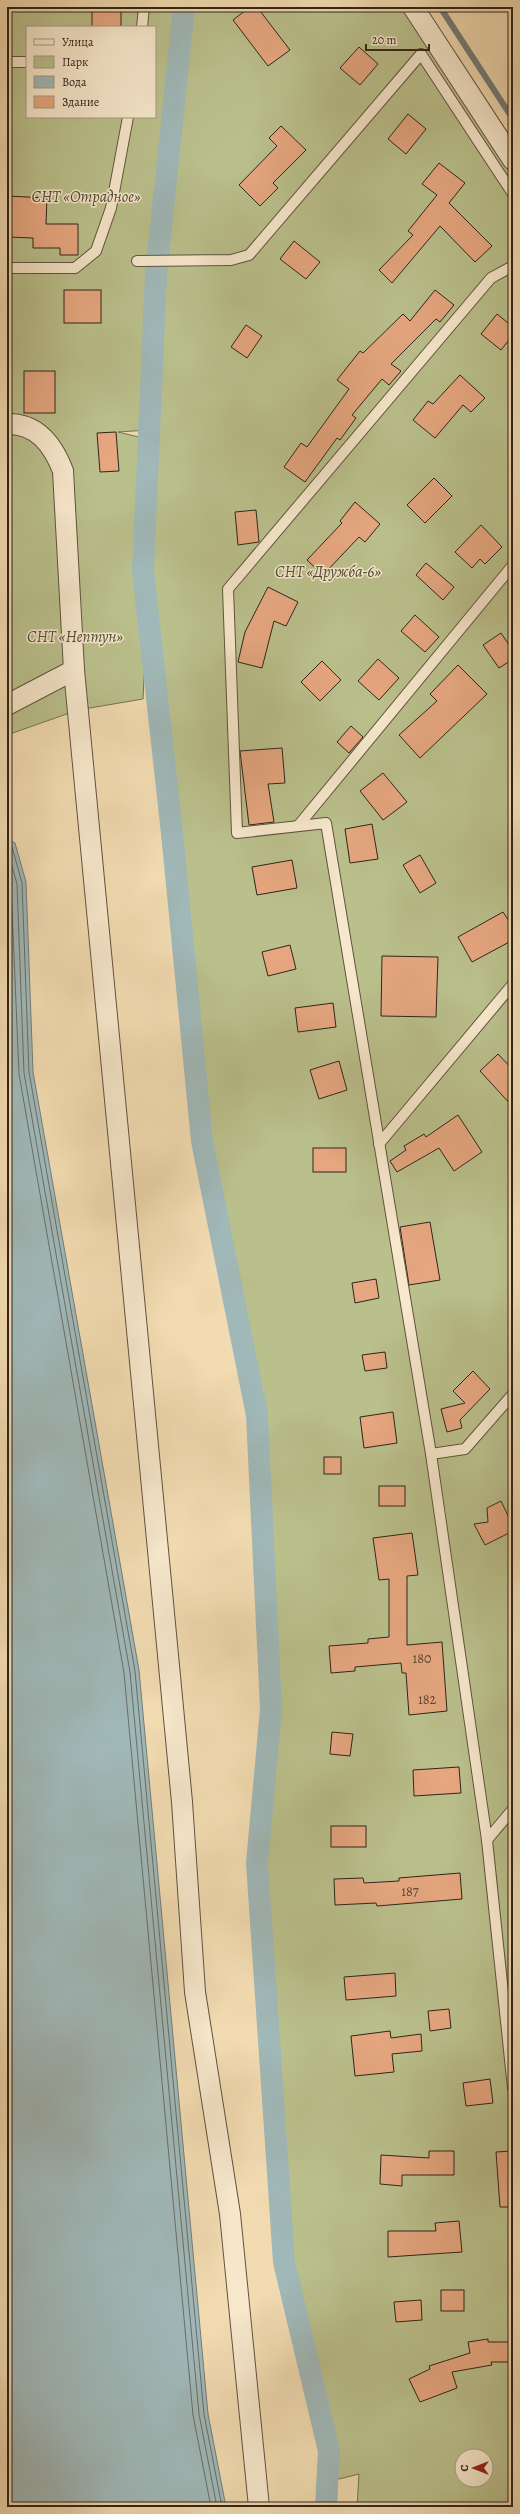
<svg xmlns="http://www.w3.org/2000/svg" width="520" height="2514" viewBox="0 0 520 2514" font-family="Alegreya,serif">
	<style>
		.green { fill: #bac08c; stroke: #747254; fill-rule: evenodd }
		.water { fill: #a0b8b8; stroke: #737d79 }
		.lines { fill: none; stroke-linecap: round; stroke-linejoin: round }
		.shore { stroke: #686e6a; stroke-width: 1 }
		.stream { stroke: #737d79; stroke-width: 6 }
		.canal { stroke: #a0b8b8; stroke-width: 22 }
		.building { fill: #e6a780; stroke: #2f241b }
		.service-casing { stroke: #605240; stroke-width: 12 }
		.minor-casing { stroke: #605240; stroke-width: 22 }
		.service { stroke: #f7e8cc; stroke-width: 10 }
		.minor { stroke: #f7e8cc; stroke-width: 20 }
		.labels { text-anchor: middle; stroke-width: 3; stroke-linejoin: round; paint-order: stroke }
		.number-label { font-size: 14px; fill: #5d4534 }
		.park-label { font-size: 16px; font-style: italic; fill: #524b37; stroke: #f7e8cc }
	</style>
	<rect width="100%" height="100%" fill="#f2dbb1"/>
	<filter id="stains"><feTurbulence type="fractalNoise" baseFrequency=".005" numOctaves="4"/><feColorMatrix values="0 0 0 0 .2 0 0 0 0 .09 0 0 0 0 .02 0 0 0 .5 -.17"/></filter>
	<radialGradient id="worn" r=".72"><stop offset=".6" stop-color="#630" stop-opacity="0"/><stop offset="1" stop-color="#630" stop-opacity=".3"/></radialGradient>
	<path class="green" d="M7,7H413L513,160V2507H357L359,2474L327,2482L329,2450L284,2262L257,1863L271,1709L257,1416L202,1141L172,833L143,571L149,430L118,432L143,438L138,576L145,658L143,699L78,710L7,735ZM27,27H155V117H27ZM462,2456H486V2480H462Z"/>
	<polygon class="water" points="7,839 15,843 26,882 33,1072 139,1670 208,2414 226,2507 7,2507"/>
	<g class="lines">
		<g class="shore">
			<polyline points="7,844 12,847 22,883 29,1072 135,1671 204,2414 222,2507"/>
			<polyline points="7,849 17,884 24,1073 130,1672 199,2414 217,2507"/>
			<polyline points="7,871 11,885 19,1074 124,1673 193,2415 211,2507"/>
		</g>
		<polyline class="stream" points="440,7 513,119"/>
		<polyline class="canal" points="184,7 156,274 143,571 172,833 202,1141 257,1415 271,1709 257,1863 284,2262 329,2451 326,2507"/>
	</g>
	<g class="building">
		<rect x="92" y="7" width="29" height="20"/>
		<polygon points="250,7 257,7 290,50 268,66 233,20"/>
		<polygon points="359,47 378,64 360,85 340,68"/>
		<polygon points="408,114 426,129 406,154 388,139"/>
		<polygon points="281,126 306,150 273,183 278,188 260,206 239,185 277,146 269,138"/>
		<polygon points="439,163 465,183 449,203 492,246 475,262 440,226 392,283 379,270 413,235 408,231 437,195 422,184"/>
		<polygon points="7,196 47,198 46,224 78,224 78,255 60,255 60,248 33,248 33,238 7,237"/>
		<polygon points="294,241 320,262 306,279 280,259"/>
		<rect x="64" y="290" width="37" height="33"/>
		<polygon points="435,290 454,305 440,322 436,319 391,364 401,371 389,385 382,379 352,415 356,418 340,440 337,438 305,482 284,467 301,443 307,447 349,389 337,380 360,351 363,353 403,314 410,321"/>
		<polygon points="497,314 513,327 513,335 501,350 481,334"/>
		<polygon points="246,325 262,336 247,358 231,347"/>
		<rect x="24" y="371" width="31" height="42"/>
		<polygon points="460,375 485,398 471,412 463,405 435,438 413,420 428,401 433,404"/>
		<polygon points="116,432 119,471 100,472 97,433"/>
		<polygon points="434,478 452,496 425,523 407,505"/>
		<polygon points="355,502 380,524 365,542 359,537 323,575 307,560 342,523 340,521"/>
		<polygon points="256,510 259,542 238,545 235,512"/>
		<polygon points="481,525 502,547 485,564 480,559 472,568 455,552"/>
		<polygon points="426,563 454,587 443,600 416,575"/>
		<polygon points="268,587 298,602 286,626 274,621 262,668 238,662 245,632"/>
		<polygon points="415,615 439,637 425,652 401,631"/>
		<polygon points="501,633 513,651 513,659 499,668 483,645"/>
		<polygon points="378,659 399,678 379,700 358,681"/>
		<polygon points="322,661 341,680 320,701 301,682"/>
		<polygon points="458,665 487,694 420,758 399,735 437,701 430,694"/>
		<polygon points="351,726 363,737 349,753 337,742"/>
		<polygon points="282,748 285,783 268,784 274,822 249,825 240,751"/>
		<polygon points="383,773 407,802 383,820 360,791"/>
		<polygon points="372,824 378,859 350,863 345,829"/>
		<polygon points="420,855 436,883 420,893 403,865"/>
		<polygon points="292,860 297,888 257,895 252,867"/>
		<polygon points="503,912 513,927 513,940 472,962 458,937"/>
		<polygon points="290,945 296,969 268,976 262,952"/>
		<polygon points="382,956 438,957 436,1017 381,1016"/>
		<polygon points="333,1003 336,1027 298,1032 295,1008"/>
		<polygon points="498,1054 513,1070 513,1107 480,1071"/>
		<polygon points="339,1061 347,1090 319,1099 310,1070"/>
		<polygon points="458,1115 482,1152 454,1171 439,1148 397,1172 390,1161 406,1150 404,1146 424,1134 426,1137"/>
		<rect x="313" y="1148" width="33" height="24"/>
		<polygon points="430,1222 440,1280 409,1285 400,1227"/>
		<polygon points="376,1279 379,1298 355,1303 352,1283"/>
		<polygon points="385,1352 387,1368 365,1371 362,1355"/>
		<polygon points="473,1371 490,1389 460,1420 462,1428 447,1432 441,1409 465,1403 453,1391"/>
		<polygon points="393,1412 397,1443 364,1448 360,1417"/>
		<rect x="324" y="1457" width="17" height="17"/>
		<rect x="379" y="1486" width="26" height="20"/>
		<polygon points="501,1501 513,1526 513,1531 485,1545 474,1524 488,1522 487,1508"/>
		<polygon points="412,1533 418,1575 407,1576 407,1645 442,1642 447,1711 409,1715 406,1673 402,1673 401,1663 355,1667 355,1671 331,1673 329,1646 368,1643 368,1639 389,1637 389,1579 379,1580 373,1538"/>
		<polygon points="332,1732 353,1734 350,1756 330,1754"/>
		<polygon points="459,1767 461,1793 414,1796 413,1770"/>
		<rect x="331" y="1826" width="35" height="21"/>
		<polygon points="460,1873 462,1899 377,1906 376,1903 335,1905 334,1879 363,1878 364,1883 399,1881 399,1878"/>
		<polygon points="395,1973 396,1996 346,2000 344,1977"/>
		<polygon points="449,2009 451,2028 430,2031 428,2011"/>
		<polygon points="390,2031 391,2038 421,2034 422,2051 392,2054 394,2072 355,2076 351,2036"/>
		<polygon points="490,2079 493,2103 466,2106 463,2083"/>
		<polygon points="429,2151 454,2151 454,2175 402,2175 402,2186 380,2184 381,2155 429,2158"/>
		<polygon points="513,2151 513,2207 500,2207 496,2152"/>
		<polygon points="459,2221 462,2252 388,2257 388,2231 436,2231 435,2223"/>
		<rect x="441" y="2290" width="23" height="21"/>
		<polygon points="421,2300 422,2320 396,2322 394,2302"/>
		<polygon points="488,2339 488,2342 513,2342 513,2362 491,2362 492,2365 452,2372 457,2388 420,2402 409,2379 430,2369 429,2366 470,2353 468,2342"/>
	</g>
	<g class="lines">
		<g class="service-casing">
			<g id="service">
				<polyline points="142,27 144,7"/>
				<polyline points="7,62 27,62"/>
				<polyline points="137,261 231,260 249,255 421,54 513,194"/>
				<polyline points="513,266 491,278 228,589 237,833 326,823 431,1454 487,1840 513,2088"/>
				<polyline points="7,268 75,268 96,251 111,208 128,117"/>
				<polyline points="298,826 513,565"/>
				<polyline points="379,1144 513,984"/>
				<polyline points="431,1454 465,1449 513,1394"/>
				<polyline points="487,1840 513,1809"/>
			</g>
		</g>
		<g class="minor-casing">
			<g id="minor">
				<polyline points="413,7 513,160"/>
				<path d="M7,424C37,423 53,445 63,471L74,670L182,1802L195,1992L230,2214L259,2507"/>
				<polyline points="7,705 74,670"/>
			</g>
		</g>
		<use href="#service" class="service"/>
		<use href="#minor" class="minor"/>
	</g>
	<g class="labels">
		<g class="number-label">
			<text x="422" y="1663">180</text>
			<text x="427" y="1704">182</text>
			<text x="410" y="1896">187</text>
		</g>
		<g class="park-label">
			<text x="86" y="202">СНТ «Отрадное»</text>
			<text x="328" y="577">СНТ «Дружба-6»</text>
			<text x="75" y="642">СНТ «Нептун»</text>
		</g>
	</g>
	<rect width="520" height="2514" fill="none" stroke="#f2dbb1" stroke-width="24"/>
	<rect x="8" y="8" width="504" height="2498" fill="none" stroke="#2f241b" stroke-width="2"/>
	<rect x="12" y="12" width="496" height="2490" fill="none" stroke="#2f241b"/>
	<rect x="26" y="26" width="130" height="92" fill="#f7e8cc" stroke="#a79a85"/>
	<rect x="34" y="39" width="20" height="6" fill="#f7e8cc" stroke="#a79a85"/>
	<text x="62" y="46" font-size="12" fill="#2f241b">Улица</text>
	<rect x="34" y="56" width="20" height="12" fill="#bac08c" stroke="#a79a85"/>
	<text x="62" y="66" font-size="12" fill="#2f241b">Парк</text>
	<rect x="34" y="76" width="20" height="12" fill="#a0b8b8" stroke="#a79a85"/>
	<text x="62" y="86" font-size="12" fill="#2f241b">Вода</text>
	<rect x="34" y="96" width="20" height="12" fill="#e6a780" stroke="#a79a85"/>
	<text x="62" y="106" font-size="12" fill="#2f241b">Здание</text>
	<g transform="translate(474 2468) rotate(270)"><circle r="19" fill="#f7e8cc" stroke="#a79a85"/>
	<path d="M0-3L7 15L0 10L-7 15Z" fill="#8f2418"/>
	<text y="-6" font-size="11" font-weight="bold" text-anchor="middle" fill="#2f241b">С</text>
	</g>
	<path d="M366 44v6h63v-6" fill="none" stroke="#2f241b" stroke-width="2"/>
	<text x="372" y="44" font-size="12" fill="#2f241b" stroke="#f7e8cc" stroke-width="3" paint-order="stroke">20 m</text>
	<rect width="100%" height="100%" filter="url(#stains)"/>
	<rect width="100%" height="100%" fill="url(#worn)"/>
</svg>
